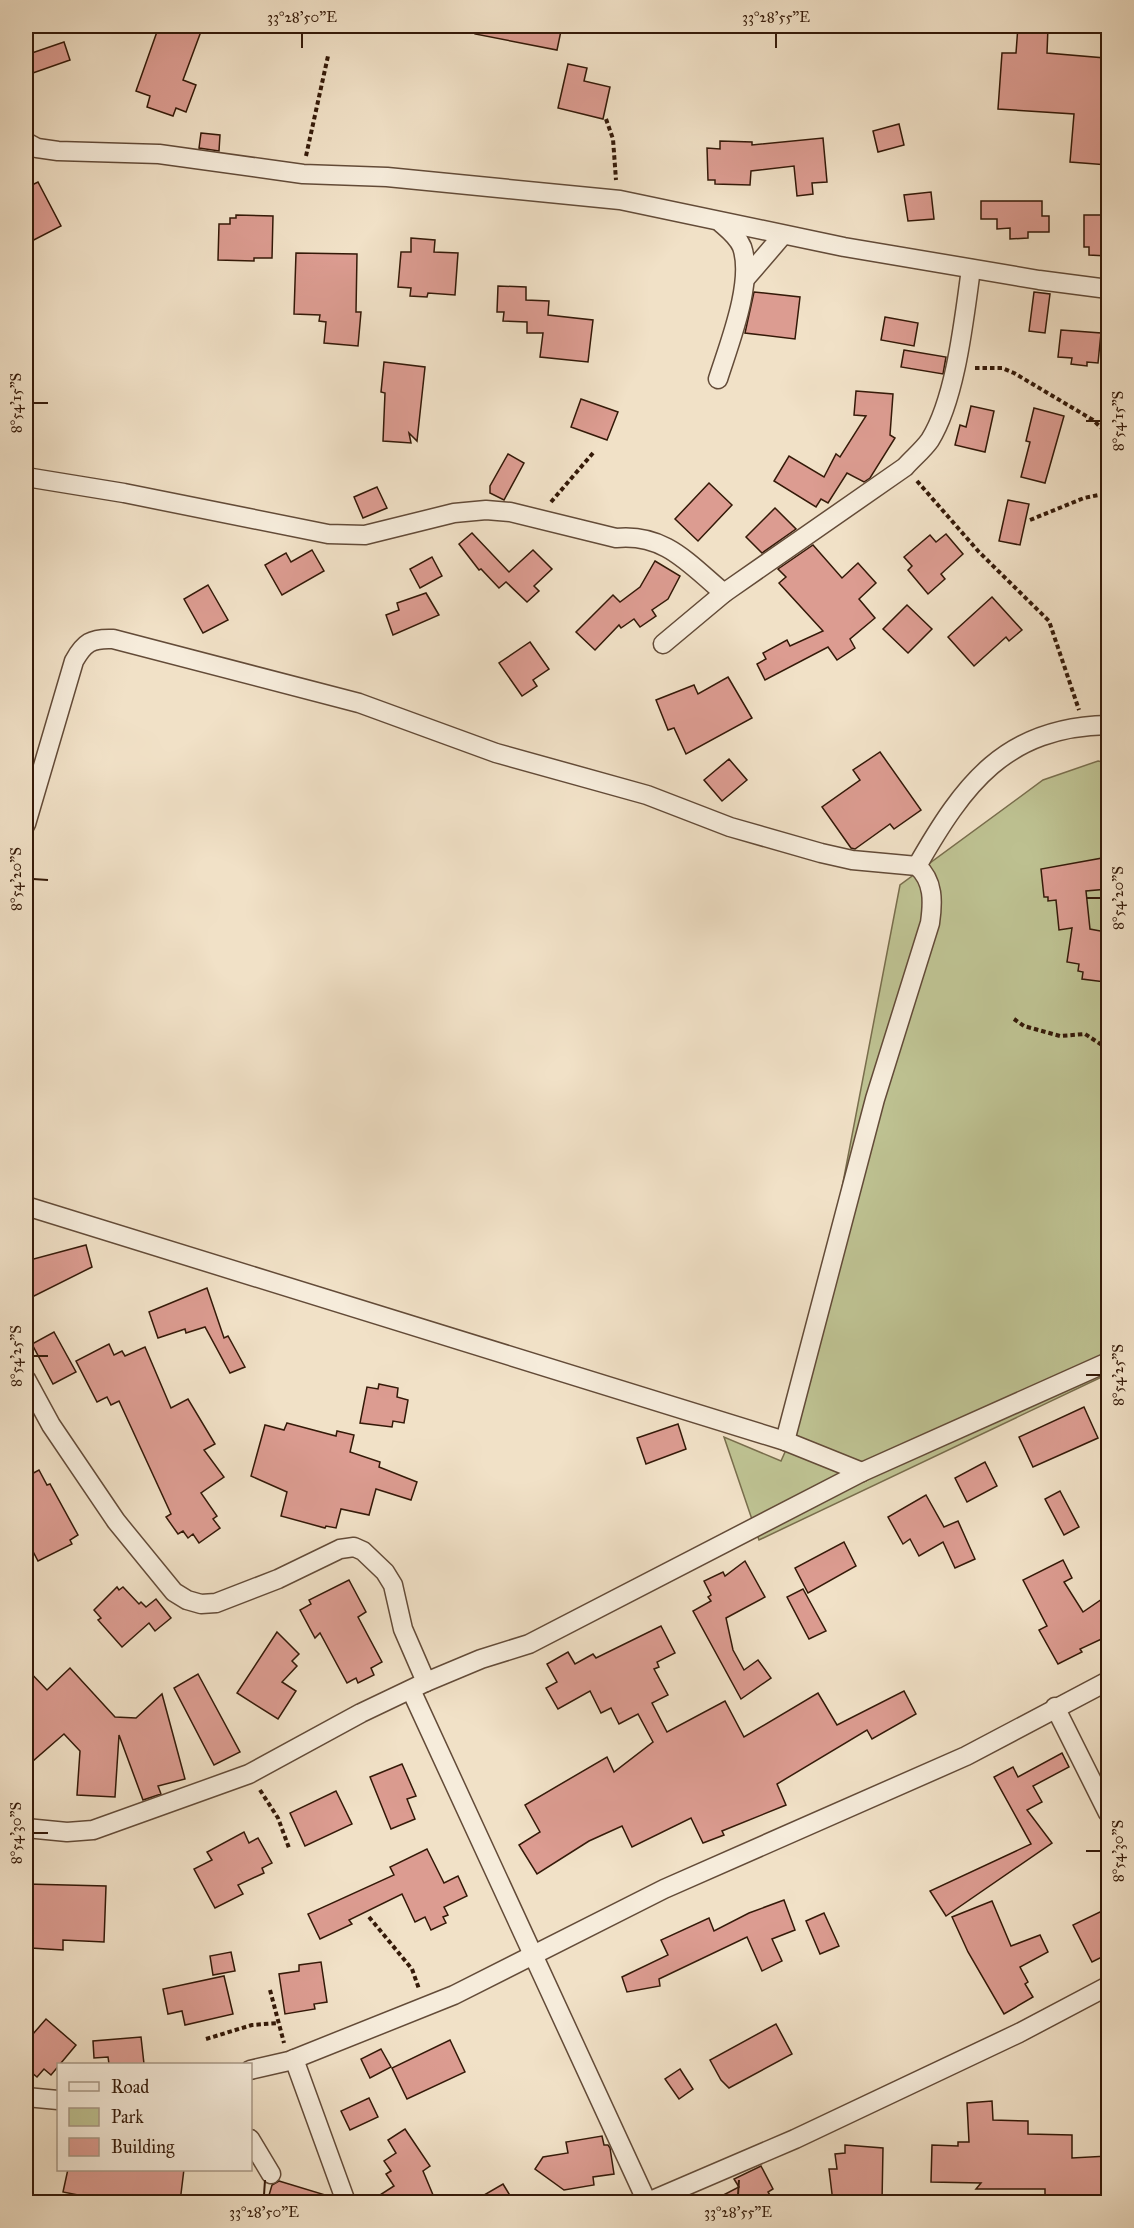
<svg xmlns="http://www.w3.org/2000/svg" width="1134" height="2228" viewBox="0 0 1134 2228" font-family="'IM FELL Great Primer',serif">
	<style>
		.green { fill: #bec292; stroke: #796e4d; stroke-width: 1.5 }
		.building { fill: #dc9c91; stroke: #341908; stroke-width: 1.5 }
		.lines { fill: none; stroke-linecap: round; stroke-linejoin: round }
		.street-casing { stroke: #634b38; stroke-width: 21 }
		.path { stroke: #341908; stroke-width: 4; stroke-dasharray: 4.5 3; stroke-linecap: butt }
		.street { stroke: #f6ecdb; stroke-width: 18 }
		.ticks { fill: none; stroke: #341908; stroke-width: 2 }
		.neatline { fill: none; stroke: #341908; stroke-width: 2 }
		.ticks-label { font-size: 15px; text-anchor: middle; fill: #341908 }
	</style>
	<rect width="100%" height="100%" fill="#f1e1c7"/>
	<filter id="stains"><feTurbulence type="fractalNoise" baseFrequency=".00333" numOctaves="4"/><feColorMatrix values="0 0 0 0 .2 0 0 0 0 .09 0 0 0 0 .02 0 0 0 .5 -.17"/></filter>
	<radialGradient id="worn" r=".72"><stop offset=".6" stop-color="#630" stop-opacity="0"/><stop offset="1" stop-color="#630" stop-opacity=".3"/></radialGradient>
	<polygon class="green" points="1098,761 1108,763 1108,1374 759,1540 724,1437 781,1461 789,1443 836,1219 900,885 1043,780"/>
	<g class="building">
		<polygon points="159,26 203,26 183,80 196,85 186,112 176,108 173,116 147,107 150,96 136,91"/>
		<polygon points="475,26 562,26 557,50 475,34"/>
		<polygon points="1018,26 1048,27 1047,53 1105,58 1105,64 1108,65 1105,137 1108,138 1108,165 1070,162 1074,114 998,109 1002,53 1016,53"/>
		<polygon points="64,42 70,60 30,74 26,55"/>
		<polygon points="568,64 587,68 584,81 610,87 603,119 558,108"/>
		<polygon points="899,124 904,145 878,152 873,131"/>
		<polygon points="201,133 220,135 219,151 199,148"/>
		<polygon points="823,138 827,182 812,183 813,194 797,196 794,166 751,171 750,185 715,184 715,180 708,180 707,148 720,149 720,141 752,142 752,145"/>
		<polygon points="38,182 61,226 26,244 26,188"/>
		<polygon points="931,192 934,219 908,221 904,195"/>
		<polygon points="981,201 1042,201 1042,216 1049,216 1049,232 1028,232 1028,238 1010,239 1010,228 997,229 997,219 981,219"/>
		<polygon points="236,215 273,216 272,258 254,258 254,261 218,260 219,224 230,224 230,218 236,218"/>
		<polygon points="1084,215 1108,215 1107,256 1089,255 1089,247 1084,247"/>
		<polygon points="411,238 435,240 434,252 458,253 455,295 428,293 427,297 410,296 411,288 398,287 401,252 411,252"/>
		<polygon points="296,253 357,254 356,312 361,312 358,346 324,343 326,322 319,321 320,315 294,314"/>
		<polygon points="498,286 526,287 526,300 549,301 548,315 593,320 588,362 540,357 543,333 527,333 527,322 503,321 504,312 497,312"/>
		<polygon points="754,292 800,297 795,339 745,333"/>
		<polygon points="1034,292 1050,294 1045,333 1029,331"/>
		<polygon points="885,317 918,323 914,346 881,340"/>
		<polygon points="1061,330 1101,333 1098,363 1087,362 1087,366 1071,364 1072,358 1058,357"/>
		<polygon points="904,350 946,357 943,374 901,367"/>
		<polygon points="384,362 425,367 417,441 409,433 411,443 383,441 385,393 381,392"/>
		<polygon points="856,391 893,394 890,435 895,438 870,478 864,482 847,473 828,503 821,499 816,507 774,481 789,456 824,477 836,454 840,457 866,416 854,415"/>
		<polygon points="581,399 618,412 607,440 571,427"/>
		<polygon points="971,406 994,411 985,452 955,445 960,425 966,427"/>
		<polygon points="1034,408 1064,416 1045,483 1021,477 1030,442 1026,441"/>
		<polygon points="508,454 524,463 504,500 490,493 490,486"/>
		<polygon points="709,483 732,505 698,541 675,519"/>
		<polygon points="377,487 387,508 363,518 354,497"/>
		<polygon points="1008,500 1029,504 1020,545 999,541"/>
		<polygon points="775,508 796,529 762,553 746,537"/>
		<polygon points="472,533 509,572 533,550 552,569 534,586 539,591 527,602 506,582 499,588 481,569 479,570 459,544"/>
		<polygon points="946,534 963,554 941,574 945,579 928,594 908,570 912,566 904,557 930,535 936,542"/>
		<polygon points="813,545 842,578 858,563 876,583 859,599 875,618 850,639 855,648 837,660 828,647 765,680 757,664 766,659 763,653 787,640 790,646 823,631 779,583 786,577 778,569"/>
		<polygon points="312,550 324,571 282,595 265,565 286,553 291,562"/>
		<polygon points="432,557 442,576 420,588 410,569"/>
		<polygon points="655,561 680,576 668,599 652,610 656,616 640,627 634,619 621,628 619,625 595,650 576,632 613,595 620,602 640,587"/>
		<polygon points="208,585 228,620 203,633 184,599"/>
		<polygon points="426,593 439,615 393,635 386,615 399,610 397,603"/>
		<polygon points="992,597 1022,630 1009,641 1006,637 974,666 948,637"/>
		<polygon points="907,605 932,629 908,653 883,629"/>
		<polygon points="530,642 549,669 533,680 537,686 522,696 499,663"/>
		<polygon points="728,677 752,718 686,754 674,728 668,730 656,700 694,685 698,694"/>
		<polygon points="880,752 921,810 894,829 890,824 855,849 851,848 822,807 860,780 853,770"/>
		<polygon points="729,759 747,780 722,801 704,780"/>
		<polygon points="1108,857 1108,889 1086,891 1090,929 1106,932 1105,940 1108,940 1108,975 1105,982 1082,979 1083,972 1078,971 1079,964 1067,962 1072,928 1059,930 1056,900 1048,901 1048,897 1044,897 1041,869"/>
		<polygon points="86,1245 92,1267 26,1300 26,1261"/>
		<polygon points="207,1288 224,1338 228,1336 245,1367 230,1373 205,1327 186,1333 185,1329 158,1338 149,1312"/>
		<polygon points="54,1332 76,1372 53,1384 32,1344"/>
		<polygon points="109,1344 114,1355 122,1351 125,1356 145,1347 171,1408 188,1399 215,1444 204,1450 224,1477 201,1493 217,1516 213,1519 220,1528 199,1543 193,1534 188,1538 183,1531 178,1534 166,1517 171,1514 119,1401 111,1405 107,1397 97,1402 76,1361"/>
		<polygon points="379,1384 398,1388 397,1397 408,1400 404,1423 393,1421 392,1427 360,1423 367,1387 378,1389"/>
		<polygon points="1084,1407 1098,1438 1033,1467 1019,1437"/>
		<polygon points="287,1423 336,1436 337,1431 354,1435 350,1452 380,1462 379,1467 417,1482 411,1500 376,1489 369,1515 341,1509 336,1528 326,1526 325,1528 281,1516 287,1492 251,1476 265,1425 284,1430"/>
		<polygon points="678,1424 686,1449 646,1464 637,1438"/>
		<polygon points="985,1462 997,1486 967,1502 955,1478"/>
		<polygon points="39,1470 47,1485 50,1484 78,1535 70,1540 72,1544 38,1561 26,1538 26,1477"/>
		<polygon points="1060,1491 1079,1527 1064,1535 1045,1499"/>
		<polygon points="926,1495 944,1527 958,1521 975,1559 955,1568 943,1542 919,1556 910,1539 903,1544 888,1517"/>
		<polygon points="844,1542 856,1566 808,1593 795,1568"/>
		<polygon points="1063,1560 1072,1578 1064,1582 1083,1612 1108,1595 1108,1636 1080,1649 1082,1652 1058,1664 1039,1630 1047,1626 1023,1580"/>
		<polygon points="745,1561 765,1597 726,1618 733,1650 744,1670 758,1660 771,1678 741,1699 693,1611 711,1601 708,1597 711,1595 704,1581 723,1572 725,1576"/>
		<polygon points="349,1580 366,1612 358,1617 382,1662 371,1668 374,1675 358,1683 356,1678 347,1683 320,1633 315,1638 300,1610 311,1604 309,1600"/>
		<polygon points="117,1587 119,1590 123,1587 139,1604 141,1602 146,1607 156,1599 171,1618 155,1631 149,1623 122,1647 98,1620 101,1618 94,1610"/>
		<polygon points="803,1589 826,1631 809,1639 787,1597"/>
		<polygon points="661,1626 675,1653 657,1662 659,1667 654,1669 668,1695 652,1703 667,1732 725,1701 744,1737 818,1693 837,1725 904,1691 916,1714 872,1739 867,1730 777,1784 786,1805 722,1831 724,1835 703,1843 691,1818 632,1847 622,1826 589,1841 537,1874 519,1845 540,1832 525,1805 607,1757 614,1772 653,1742 638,1714 619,1724 611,1708 601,1713 590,1691 558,1709 546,1688 557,1682 547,1664 568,1652 575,1664 593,1654 596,1658"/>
		<polygon points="277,1632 299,1654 292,1661 297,1666 282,1682 296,1691 278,1719 237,1693"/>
		<polygon points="26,1668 47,1690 70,1668 115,1717 136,1718 162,1694 185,1779 158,1786 161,1794 143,1800 119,1735 115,1797 77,1795 80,1751 64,1734 26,1767"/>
		<polygon points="198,1674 240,1752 214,1765 174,1688"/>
		<polygon points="1062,1753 1069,1767 1033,1786 1042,1802 1027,1810 1052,1843 946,1916 930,1891 1031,1844 994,1777 1013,1767 1018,1777"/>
		<polygon points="402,1764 416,1796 407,1799 415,1819 391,1829 370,1777"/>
		<polygon points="336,1791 352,1824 305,1846 290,1813"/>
		<polygon points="244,1832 249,1843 258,1838 272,1863 262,1868 264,1873 238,1885 243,1894 215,1908 194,1869 212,1860 207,1852"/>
		<polygon points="427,1849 444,1883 458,1876 467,1896 444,1907 448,1915 443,1917 446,1923 431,1930 425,1917 415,1922 402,1894 349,1920 352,1924 320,1939 308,1914 394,1875 390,1867"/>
		<polygon points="26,1884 106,1886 104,1942 63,1940 63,1950 31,1948 33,1942 26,1942"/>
		<polygon points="784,1900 795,1930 772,1939 782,1961 762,1971 747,1937 659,1979 660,1986 627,1992 622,1977 668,1955 661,1940 709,1918 714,1931 749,1913"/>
		<polygon points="992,1901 1011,1946 1040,1935 1048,1952 1020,1967 1028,1982 1025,1984 1033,1997 1004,2014 968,1952 952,1917"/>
		<polygon points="1102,1911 1108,1923 1108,1954 1092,1962 1073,1925"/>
		<polygon points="824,1913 839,1946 820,1954 806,1921"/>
		<polygon points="231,1952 235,1971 213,1975 210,1956"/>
		<polygon points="321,1962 327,2002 314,2004 315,2009 285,2014 279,1974 299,1971 299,1965"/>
		<polygon points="224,1976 233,2014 185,2025 182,2011 168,2014 163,1989"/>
		<polygon points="46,2019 76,2045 51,2075 44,2069 37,2077 26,2068 26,2042"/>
		<polygon points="776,2024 792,2054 729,2088 721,2080 710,2060"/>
		<polygon points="141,2037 144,2064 109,2064 108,2057 94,2058 93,2041"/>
		<polygon points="450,2040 465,2072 407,2099 392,2068"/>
		<polygon points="381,2049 391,2067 370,2078 361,2059"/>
		<polygon points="680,2069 693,2089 679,2099 665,2079"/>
		<polygon points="369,2098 378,2117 350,2130 341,2111"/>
		<polygon points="992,2101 993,2120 1028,2121 1028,2134 1072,2135 1072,2158 1108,2156 1108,2199 1045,2197 1045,2189 976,2189 981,2183 931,2182 932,2145 958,2146 958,2142 969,2142 967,2103"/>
		<polygon points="405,2129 430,2166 423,2171 436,2202 369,2202 394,2186 386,2174 391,2171 384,2161 396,2153 388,2140"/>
		<polygon points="602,2136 604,2145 608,2145 610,2148 614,2174 593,2177 594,2185 564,2190 535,2169 543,2157 568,2153 566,2142"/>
		<polygon points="845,2145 883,2148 882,2202 833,2202 829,2169 837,2169 835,2154 845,2153"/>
		<polygon points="761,2166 773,2189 768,2192 774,2202 710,2202 739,2187 734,2179"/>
		<polygon points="68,2169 184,2169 180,2202 109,2195 108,2201 63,2192"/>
		<polygon points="279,2181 332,2197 334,2202 267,2202 272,2185"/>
		<polygon points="503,2184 514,2202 472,2202"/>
	</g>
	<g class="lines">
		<g class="street-casing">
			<g id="street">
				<polyline points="26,142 37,148 58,151 159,154 303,174 387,177 620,200 844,247 1039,280 1108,289"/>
				<polyline points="746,278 783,235"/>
				<path d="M718,379C729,344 754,282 742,247C738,237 729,230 721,223"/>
				<path d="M26,477L124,493L328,534L365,535L454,513L486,510L510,512L616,538C665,533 689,564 724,593"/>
				<path d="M663,644L724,593L905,467C913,458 923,450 930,440C956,398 964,319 971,269"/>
				<path d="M26,824L74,661C84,643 91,638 113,639L359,703L496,753L647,795L730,827L821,853L852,860L917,866C934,881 933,902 930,923L875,1099L785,1441"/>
				<path d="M917,866C964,784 1005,727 1108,725"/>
				<polyline points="26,1206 785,1441 862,1472"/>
				<polyline points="26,1379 51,1425 116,1521 174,1592 187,1600 201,1604 216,1603 278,1579 340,1549 354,1547 363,1551 385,1572 393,1585 403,1629 426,1682"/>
				<polyline points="411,1690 647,2202"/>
				<polyline points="1055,1707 1108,1813"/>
				<polyline points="26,1828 67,1832 93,1830 249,1774 361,1713 426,1682 481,1659 529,1644 862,1472 1108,1362"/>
				<polyline points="294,2059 346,2202"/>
				<polyline points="250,2070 289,2061 454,1995 664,1889 966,1756 1108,1681"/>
				<polyline points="26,2097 58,2100"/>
				<polyline points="250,2139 271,2174"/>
				<polyline points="648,2202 795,2139 1019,2033 1108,1986"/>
			</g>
		</g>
		<g class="path">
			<polyline points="606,119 613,139 616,180"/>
			<polyline points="306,156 328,56"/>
			<polyline points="975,368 1002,368 1014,373 1093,420 1108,434"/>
			<polyline points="917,481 979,552 1049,621 1079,710"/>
			<polyline points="551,502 593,453"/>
			<polyline points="1030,520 1084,498 1108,493"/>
			<polyline points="1014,1019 1024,1026 1060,1036 1085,1034 1108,1049"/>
			<polyline points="260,1790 278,1818 289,1848"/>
			<polyline points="369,1917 412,1969 419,1989"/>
			<polyline points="270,1990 284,2043"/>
			<polyline points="206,2039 252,2025 278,2023"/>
		</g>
		<use href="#street" class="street"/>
	</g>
	<path class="ticks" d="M302,48V33M776,48V33M33,403H48M1086,421H1101M33,879L48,880M1086,898H1101M33,1356H48M1086,1375H1101M33,1833H48M1086,1851H1101M264,2195L265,2180M738,2195L739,2180"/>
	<rect width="1134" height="2228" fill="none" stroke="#f1e1c7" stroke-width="66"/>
	<rect x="57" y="2063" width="195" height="108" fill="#f6ecdb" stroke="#a89887" stroke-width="1.5"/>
	<rect x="69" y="2082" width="30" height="9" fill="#f6ecdb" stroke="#a89887" stroke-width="1.5"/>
	<text x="111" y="2093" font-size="18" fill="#341908">Road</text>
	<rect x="69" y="2108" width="30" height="18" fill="#bec292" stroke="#a89887" stroke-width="1.5"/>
	<text x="111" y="2123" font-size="18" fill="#341908">Park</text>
	<rect x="69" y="2138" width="30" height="18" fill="#dc9c91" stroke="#a89887" stroke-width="1.5"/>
	<text x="111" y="2153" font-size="18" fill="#341908">Building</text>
	<rect x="33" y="33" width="1068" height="2162" class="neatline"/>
	<g class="ticks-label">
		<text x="302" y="22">33°28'50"E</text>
		<text x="776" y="22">33°28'55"E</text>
		<text transform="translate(16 403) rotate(-90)" y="5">8°54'15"S</text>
		<text transform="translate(1118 421) rotate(-90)" y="5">8°54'15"S</text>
		<text transform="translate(16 879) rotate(-90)" y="5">8°54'20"S</text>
		<text transform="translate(1118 898) rotate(-90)" y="5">8°54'20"S</text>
		<text transform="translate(16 1356) rotate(-90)" y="5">8°54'25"S</text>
		<text transform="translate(1118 1375) rotate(-90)" y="5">8°54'25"S</text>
		<text transform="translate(16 1833) rotate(-90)" y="5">8°54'30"S</text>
		<text transform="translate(1118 1851) rotate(-90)" y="5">8°54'30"S</text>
		<text x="264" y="2217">33°28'50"E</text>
		<text x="738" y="2217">33°28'55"E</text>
	</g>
	<rect width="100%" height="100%" filter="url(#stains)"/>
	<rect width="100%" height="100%" fill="url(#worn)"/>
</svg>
